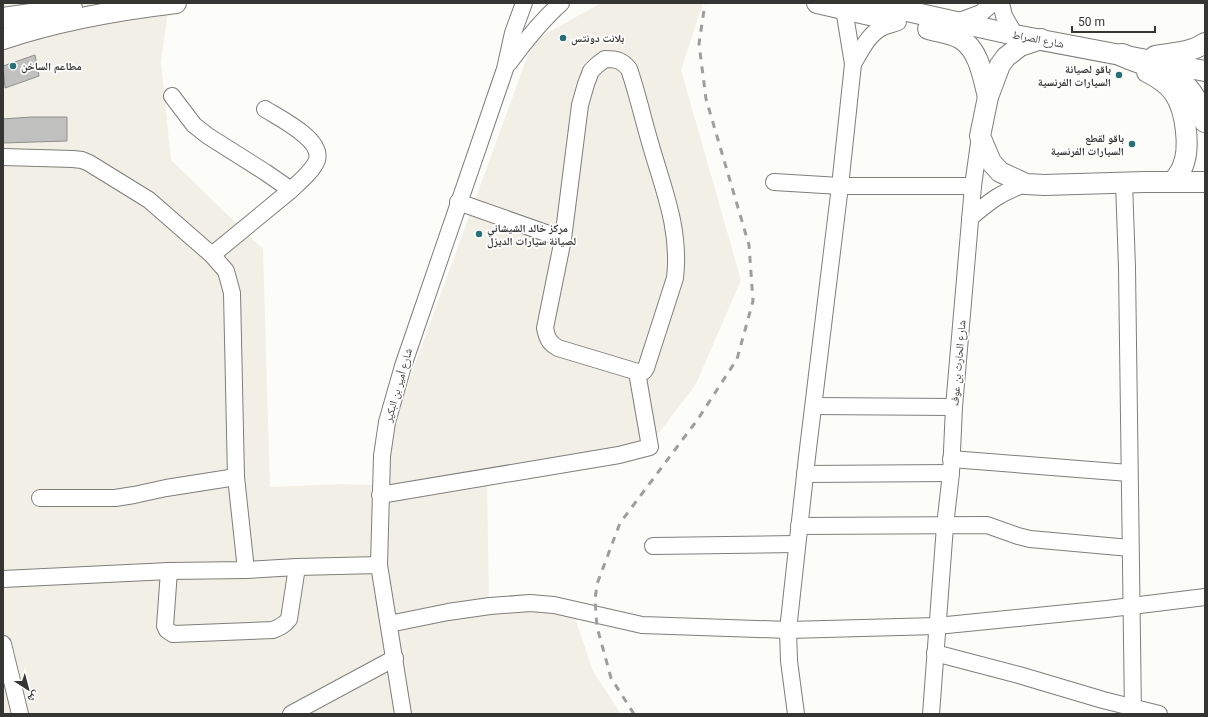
<svg xmlns="http://www.w3.org/2000/svg" width="1208" height="717" viewBox="0 0 1208 717" font-family="Roboto,'Noto Naskh Arabic',sans-serif">
	<style>
		.built { fill: #f2f0e6 }
		.building { fill: #c0c1be; stroke: #8e8f8d }
		.lines { fill: none; stroke-linecap: round; stroke-linejoin: round }
		.minor-casing { stroke: #7e7e7b; stroke-width: 18 }
		.major-casing { stroke: #7e7e7b; stroke-width: 22 }
		.highway-casing { stroke: #7e7e7b; stroke-width: 24 }
		.minor { stroke: #fff; stroke-width: 16 }
		.major { stroke: #fff; stroke-width: 20 }
		.highway { stroke: #fff; stroke-width: 22 }
		.rail { stroke: #9e9e9c; stroke-width: 3; stroke-dasharray: 7 7; stroke-linecap: butt }
		.poi-dot { fill: #27707a; stroke: #fff; stroke-width: 1.5 }
		.labels { text-anchor: middle; stroke-width: 3.5; stroke-linejoin: round; paint-order: stroke }
		.poi-label { font-size: 11px; font-weight: bold; fill: #353534; stroke: #fff; text-anchor: start }
		.street-label { font-size: 11px; fill: #353534; stroke: #fff }
	</style>
	<rect width="100%" height="100%" fill="#fcfcf9"/>
	<polygon class="built" points="3,3 169,3 161,62 171,160 263,249 270,487 342,484 371,485 533,41 601,3 703,3 681,70 741,280 696,384 652,442 487,479 489,603 575,618 593,671 621,714 3,714"/>
	<g class="building">
		<polygon points="35,55 39,76 5,88 3,66"/>
		<polygon points="31,117 67,117 67,141 3,143 3,119"/>
	</g>
	<g class="lines">
		<g class="minor-casing">
			<g id="minor">
				<polyline points="1001,3 1004,16 1015,35"/>
				<polyline points="957,22 981,13 993,3"/>
				<path d="M605,59C616,59 622,60 629,69C637,92 642,115 649,139C662,186 681,228 675,278L646,368L644,371L641,373L558,348C549,343 547,338 545,328L563,239L580,105L586,84L591,71L597,65Z"/>
				<path d="M509,63C525,41 541,21 561,3"/>
				<path d="M853,64C861,51 868,34 883,27C887,25 893,24 898,22"/>
				<polyline points="172,96 194,125 208,136 265,172 291,190 212,255"/>
				<path d="M265,109C279,118 323,139 317,160C313,171 299,182 291,190"/>
				<polyline points="3,157 73,159 82,160 89,163 149,200 212,255 226,271 232,293 236,477 246,570"/>
				<polyline points="774,182 840,186 973,186"/>
				<polyline points="1124,182 1127,268 1133,714"/>
				<polyline points="458,202 563,239"/>
				<path d="M970,218C990,201 1001,192 1026,184"/>
				<polyline points="814,406 954,407"/>
				<polyline points="951,459 1129,473"/>
				<polyline points="805,474 951,473"/>
				<polyline points="380,495 619,455 650,447 637,372"/>
				<polyline points="40,498 115,498 134,495 166,488 236,477"/>
				<polyline points="799,526 987,525 1018,536 1030,539 1130,548"/>
				<polyline points="653,546 797,544"/>
				<path d="M169,571L165,626L167,630L173,634L273,630C280,627 285,625 289,619L297,567"/>
				<polyline points="3,579 169,571 246,570 297,567 379,565"/>
				<polyline points="389,624 448,612 490,606 530,603 554,605 642,625 788,630 937,626 1107,609 1205,597"/>
				<polyline points="3,644 20,714"/>
				<polyline points="935,653 1019,675 1103,700 1159,714"/>
				<polyline points="291,714 395,658"/>
				<polyline points="403,714 379,565 382,456 387,422 403,366 505,69 513,33 524,3"/>
				<polyline points="796,714 789,661 788,630 807,457 840,186 853,64 844,9"/>
				<polyline points="931,714 945,526 951,473 954,407 973,186 980,136"/>
			</g>
		</g>
		<g class="major-casing">
			<g id="major">
				<polyline points="817,3 887,19"/>
				<polyline points="871,3 1015,35 1205,71"/>
				<polyline points="3,18 72,8"/>
				<path d="M928,29C938,32 951,33 961,39C979,50 983,77 988,97"/>
				<path d="M3,39C59,20 117,10 176,3"/>
				<polyline points="1041,39 1020,46 1006,57 1000,65 988,97 980,136 991,162 1000,172 1026,184 1044,185 1145,182 1205,182"/>
				<path d="M1155,56C1171,53 1191,53 1205,43"/>
				<path d="M1147,72C1157,77 1168,84 1174,93C1186,110 1191,149 1182,168C1180,173 1176,177 1174,181"/>
			</g>
		</g>
		<g class="highway-casing">
			<path id="highway" d="M1122,55C1142,64 1169,70 1185,86C1195,96 1200,109 1205,121"/>
		</g>
		<use href="#minor" class="minor"/>
		<use href="#major" class="major"/>
		<use href="#highway" class="highway"/>
		<polyline class="rail" points="634,714 611,678 597,627 595,600 597,584 620,523 698,419 737,359 753,301 749,245 706,99 699,44 705,3"/>
	</g>
	<g class="poi-dot">
		<circle cx="563" cy="38" r="4"/>
		<circle cx="13" cy="66" r="4"/>
		<circle cx="1119" cy="75" r="4"/>
		<circle cx="1132" cy="144" r="4"/>
		<circle cx="479" cy="234" r="4"/>
	</g>
	<g class="labels">
		<g class="poi-label">
			<text x="571" y="42">بلانت دونتس</text>
			<text x="21" y="70">مطاعم الساخن</text>
			<text x="1111" y="73" text-anchor="end">باقو لصيانة<tspan x="1111" dy="13">السيارات الفرنسية</tspan></text>
			<text x="1124" y="142" text-anchor="end">باقو لقطع<tspan x="1124" dy="13">السيارات الفرنسية</tspan></text>
			<text x="487" y="232">مركز خالد الشيشاني<tspan x="487" dy="13">لصيانة سيارات الديزل</tspan></text>
		</g>
		<g class="street-label">
			<text transform="translate(1038 39) rotate(11)" y="4">شارع الصراط</text>
			<text transform="translate(958 363) rotate(-85)" y="4">شارع الحارث بن عوف</text>
			<text transform="translate(398 385) rotate(-74)" y="4">شارع أمير بن البكير</text>
		</g>
	</g>
	<rect width="1208" height="717" fill="none" stroke="#353534" stroke-width="8"/>
	<g transform="translate(28 689) rotate(144)" stroke="#ffffff" stroke-width="3" paint-order="stroke">
	<path d="M0-3L7 15L0 10L-7 15Z" fill="#353534"/>
	<text y="-6" font-size="11" font-weight="bold" text-anchor="middle" fill="#353534">ش</text>
	</g>
	<path d="M1072 26v6h83v-6" fill="none" stroke="#353534" stroke-width="2"/>
	<text x="1078" y="26" font-size="12" fill="#353534" stroke="#ffffff" stroke-width="3" paint-order="stroke">50 m</text>
</svg>
